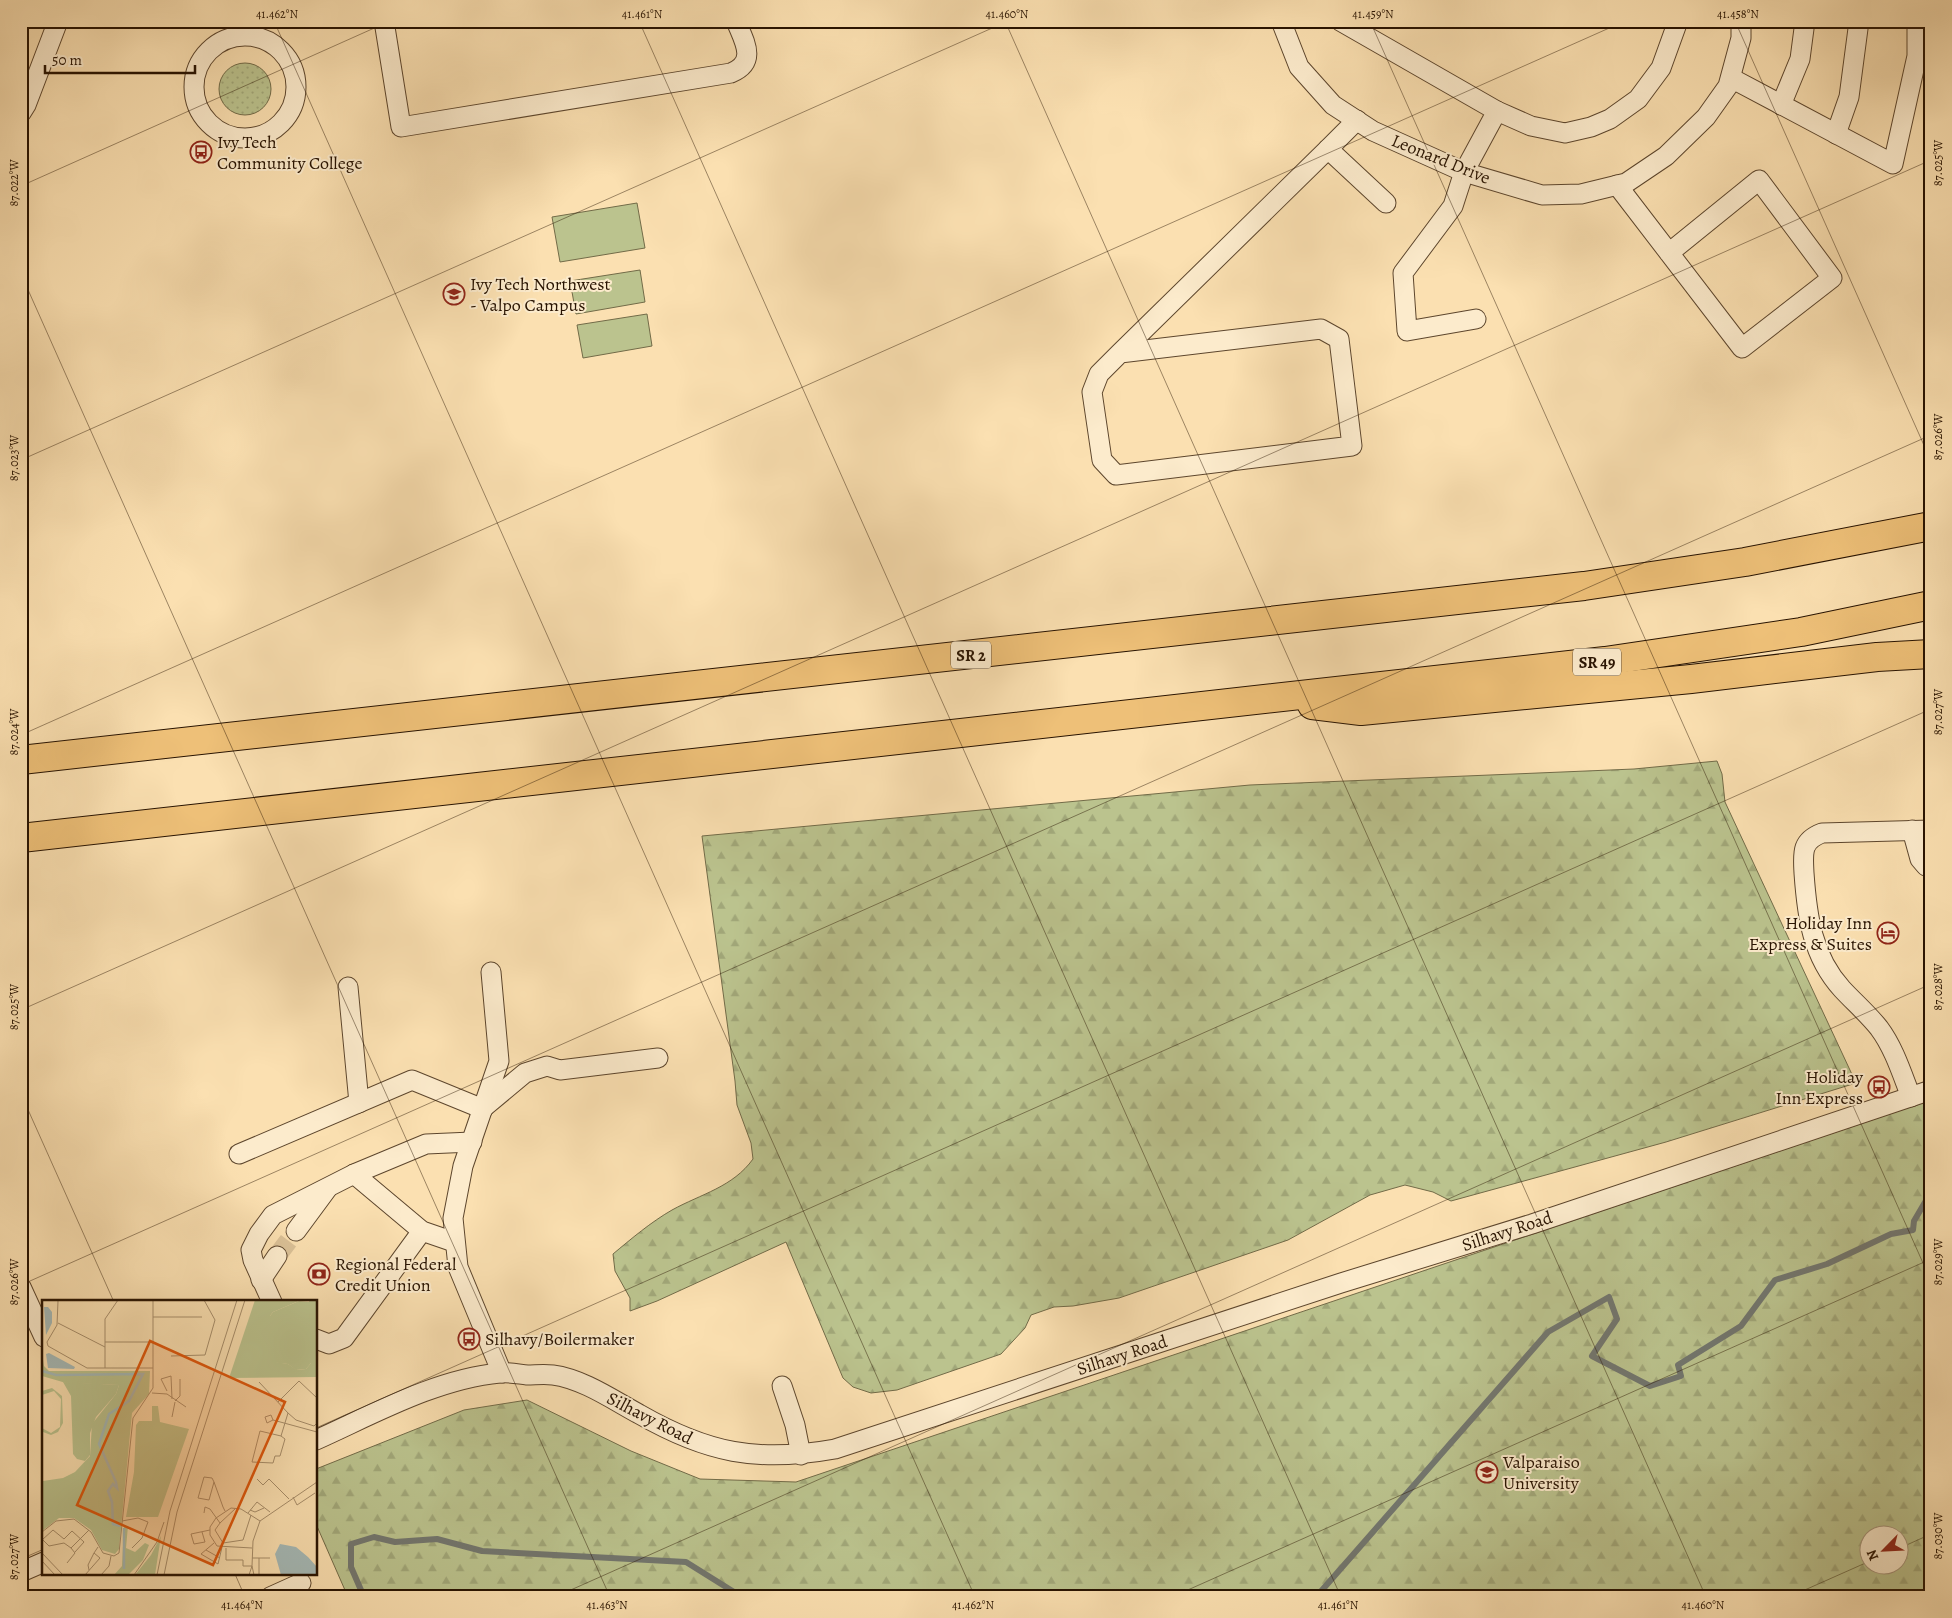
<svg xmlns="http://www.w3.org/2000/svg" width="1952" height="1618" viewBox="0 0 1952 1618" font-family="Alegreya,serif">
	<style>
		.grass { fill: url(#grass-dots); stroke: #726b48 }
		.forest { fill: url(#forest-firs); stroke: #726b48; fill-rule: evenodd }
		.garden { fill: #bbc38e; stroke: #726b48 }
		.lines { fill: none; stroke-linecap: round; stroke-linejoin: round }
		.stream { stroke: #73776f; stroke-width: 6 }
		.minor-tunnel { stroke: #dbc197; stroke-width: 19; stroke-dasharray: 19 9; stroke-linecap: butt }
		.minor-casing { stroke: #5d462d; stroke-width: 21 }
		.highway-casing { stroke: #281301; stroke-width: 30 }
		.minor { stroke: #fcebcc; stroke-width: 19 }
		.highway { stroke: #eec078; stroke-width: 28 }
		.ticks { fill: none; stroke: #281301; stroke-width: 1; stroke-opacity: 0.45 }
		.labels { text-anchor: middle; stroke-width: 4; stroke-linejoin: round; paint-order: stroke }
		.shield { fill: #fcebcc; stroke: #68543e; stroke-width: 1 }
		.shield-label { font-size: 16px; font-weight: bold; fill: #281301 }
		.poi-label { font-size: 18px; fill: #281301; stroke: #fcebcc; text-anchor: start }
		.street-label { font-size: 18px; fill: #281301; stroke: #fcebcc }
		.inset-river { fill: none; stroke: #a5bab8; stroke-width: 2.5 }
		.inset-road { fill: none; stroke: #a78e6b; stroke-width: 1 }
		.view { fill: #de560b; fill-opacity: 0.15; stroke: #de560b; stroke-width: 2.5 }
		.inset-edge { fill: none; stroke: #281301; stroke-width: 2.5 }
		.neatline { fill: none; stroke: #281301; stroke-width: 2 }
		.ticks-label { font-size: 12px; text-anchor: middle; fill: #281301 }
	</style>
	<defs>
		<pattern id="grass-dots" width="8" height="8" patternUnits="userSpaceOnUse" patternTransform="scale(1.25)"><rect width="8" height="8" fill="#bbc38e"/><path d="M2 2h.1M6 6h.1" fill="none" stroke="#a1a779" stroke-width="1.8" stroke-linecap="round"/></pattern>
		<pattern id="forest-firs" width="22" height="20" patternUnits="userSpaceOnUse" patternTransform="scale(1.25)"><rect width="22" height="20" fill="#bbc38e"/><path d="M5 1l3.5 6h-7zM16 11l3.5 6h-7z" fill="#a1a779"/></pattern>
	</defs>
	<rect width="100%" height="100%" fill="#fbe0b1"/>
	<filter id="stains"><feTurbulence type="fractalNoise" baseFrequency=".004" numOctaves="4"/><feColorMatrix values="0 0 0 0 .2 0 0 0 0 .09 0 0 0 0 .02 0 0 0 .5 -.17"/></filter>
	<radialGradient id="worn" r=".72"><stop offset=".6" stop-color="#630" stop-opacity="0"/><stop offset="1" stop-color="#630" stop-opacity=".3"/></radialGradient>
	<circle class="grass" cx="245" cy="89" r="26"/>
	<g class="forest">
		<path d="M1717,761L1722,774L1725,802L1856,1083L1666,1142L1451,1201L1433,1192L1405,1185L1370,1195L1288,1240L1119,1298L1073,1306L1054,1307L1031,1315L1025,1328L1001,1354L897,1390L871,1393L853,1387L843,1378L786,1242L657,1301L630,1311V1298L615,1271L613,1254C631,1239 651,1222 672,1210C701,1194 733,1187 753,1159L751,1143L737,1105L735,1081L702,836L1250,785L1634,769Z"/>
		<path d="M1931,1100V1597H348L316,1524V1469L464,1410L527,1400L631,1451L700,1479L796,1482ZM1870,1536H1900V1566H1870Z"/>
	</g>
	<g class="garden">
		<polygon points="637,203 645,248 560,262 552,217"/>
		<polygon points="640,270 645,302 576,314 570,281"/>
		<polygon points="647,314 652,346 583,358 577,325"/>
	</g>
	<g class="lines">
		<g class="stream">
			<polyline points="364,1597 351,1567 351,1544 374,1537 395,1542 437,1539 482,1551 686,1562 742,1597"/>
			<polyline points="1316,1597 1548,1332 1609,1297 1617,1319 1592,1356 1650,1386 1681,1376 1678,1365 1741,1326 1775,1280 1827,1264 1891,1234 1913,1230 1914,1221 1931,1192"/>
		</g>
		<polyline class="minor-tunnel" points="277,1256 296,1231"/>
		<g class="minor-casing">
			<g id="minor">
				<path d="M384,21L401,127L731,73C758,62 744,41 736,21"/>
				<polyline points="1281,21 1299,67 1333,105 1373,131 1464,172 1542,195 1581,194 1626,183 1666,156 1706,117 1728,86 1741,38 1741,21"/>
				<polyline points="1340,21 1497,111 1464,172 1453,206 1403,273 1407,331 1476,319"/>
				<circle cx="245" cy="87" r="51"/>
				<polyline points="1731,78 1893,164 1917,56 1917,21"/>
				<polyline points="1781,105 1800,59 1805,21"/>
				<polyline points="1497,111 1531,126 1565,133 1591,127 1610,119 1638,99 1661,68 1678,21"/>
				<polyline points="21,113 26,105 58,21"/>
				<polyline points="1836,134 1849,97 1859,21"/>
				<polyline points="1328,149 1386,203"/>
				<polyline points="1617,185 1742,348 1832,278 1759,180 1669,253"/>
				<polyline points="1120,353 1321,329 1339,339 1352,446 1116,475 1102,460 1092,392 1099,374 1120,353 1328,149 1357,120"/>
				<polyline points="1912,830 1920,859 1926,866 1931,866"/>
				<polyline points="491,972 499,1061 463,1166 453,1218 458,1267 502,1373"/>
				<polyline points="348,987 359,1103"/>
				<path d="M1911,1097C1902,1074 1894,1048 1879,1028C1868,1014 1854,1002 1842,989C1812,956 1807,916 1804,873C1803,853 1801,841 1822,833L1931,830"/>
				<polyline points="483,1108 525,1073 547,1066 560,1070 658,1058"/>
				<polyline points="239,1154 412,1080 483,1109"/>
				<polyline points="354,1174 422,1231 454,1242"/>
				<polyline points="296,1231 327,1189"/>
				<polyline points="261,1280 277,1256"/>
				<polyline points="21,1287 44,1337"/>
				<polyline points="272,1302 253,1260 251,1250 259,1234 273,1215 354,1174 426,1144 472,1142"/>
				<polyline points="316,1339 329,1344 344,1338 422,1231"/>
				<polyline points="782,1386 795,1425 801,1455"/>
				<path d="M316,1440C374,1414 436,1379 500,1373C509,1372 518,1374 527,1375C535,1375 544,1374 553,1375C583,1379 613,1400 639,1414C707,1453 757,1463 835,1449L1341,1283L1532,1224L1931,1090"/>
				<polyline points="21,1572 44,1562"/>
				<polyline points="270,1597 301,1583"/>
			</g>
		</g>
		<g class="highway-casing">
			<g id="highway">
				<polyline points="1312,705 1361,711 1691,679 1877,657 1931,654"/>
				<polyline points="21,760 1584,586 1745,562 1931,526"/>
				<polyline points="21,838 1605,661 1801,632 1931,605"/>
			</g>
		</g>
		<use href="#minor" class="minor"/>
		<use href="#highway" class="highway"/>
	</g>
	<path class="ticks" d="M274,21L975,1597M639,21L1341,1597M1005,21L1706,1597M1370,21L1931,1281M1735,21L1931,461M21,186L390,21M21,274L610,1597M21,460L1008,21M21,735L1625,21M21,1010L1931,160M21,1094L114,1302M21,1285L1931,435M316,1428L1931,709M1900,1548L1931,1534M21,1559L44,1549M235,1574L245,1597M555,1597L1931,984M1172,1597L1931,1259M1789,1597L1870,1561"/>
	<defs>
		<g id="bus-ring" transform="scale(1.125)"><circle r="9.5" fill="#fcebcc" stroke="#8f2418" stroke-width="1.5"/><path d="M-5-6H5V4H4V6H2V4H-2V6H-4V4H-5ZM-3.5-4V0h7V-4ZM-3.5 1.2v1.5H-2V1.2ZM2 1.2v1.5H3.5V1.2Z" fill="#8f2418"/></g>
		<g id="university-ring" transform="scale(1.125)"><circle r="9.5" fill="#fcebcc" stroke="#8f2418" stroke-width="1.5"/><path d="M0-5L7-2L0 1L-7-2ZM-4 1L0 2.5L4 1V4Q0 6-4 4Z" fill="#8f2418"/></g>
		<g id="hotel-ring" transform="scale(1.125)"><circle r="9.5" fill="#fcebcc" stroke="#8f2418" stroke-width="1.5"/><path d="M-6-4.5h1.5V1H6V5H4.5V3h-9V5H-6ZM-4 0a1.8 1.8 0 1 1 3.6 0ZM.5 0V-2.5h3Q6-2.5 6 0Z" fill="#8f2418"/></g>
		<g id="bank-ring" transform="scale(1.125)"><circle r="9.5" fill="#fcebcc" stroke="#8f2418" stroke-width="1.5"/><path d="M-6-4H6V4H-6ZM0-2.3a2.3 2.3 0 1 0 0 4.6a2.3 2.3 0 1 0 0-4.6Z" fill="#8f2418"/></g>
	</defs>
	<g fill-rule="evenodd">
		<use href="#bus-ring" x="201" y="152"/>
		<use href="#university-ring" x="454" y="294"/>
		<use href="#hotel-ring" x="1888" y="933"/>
		<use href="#bus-ring" x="1879" y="1087"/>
		<use href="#bank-ring" x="319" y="1274"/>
		<use href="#bus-ring" x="469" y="1339"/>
		<use href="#university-ring" x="1487" y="1472"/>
	</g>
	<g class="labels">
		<g class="shield">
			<rect x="951" y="641.5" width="40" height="27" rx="4"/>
			<rect x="1573" y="648.5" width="48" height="27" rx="4"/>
		</g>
		<g class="shield-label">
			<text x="971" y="661">SR 2</text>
			<text x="1597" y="668">SR 49</text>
		</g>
		<g class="poi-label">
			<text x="217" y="148">Ivy Tech<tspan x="217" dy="21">Community College</tspan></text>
			<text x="470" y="290">Ivy Tech Northwest<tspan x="470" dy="21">- Valpo Campus</tspan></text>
			<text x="1872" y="929" text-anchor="end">Holiday Inn<tspan x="1872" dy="21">Express &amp; Suites</tspan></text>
			<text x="1863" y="1083" text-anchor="end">Holiday<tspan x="1863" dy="21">Inn Express</tspan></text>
			<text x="335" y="1270">Regional Federal<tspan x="335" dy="21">Credit Union</tspan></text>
			<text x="485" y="1345">Silhavy/Boilermaker</text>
			<text x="1503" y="1468">Valparaiso<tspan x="1503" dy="21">University</tspan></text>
		</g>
		<g class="street-label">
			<text transform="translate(1441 159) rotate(22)" y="6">Leonard Drive</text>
			<text transform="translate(1507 1231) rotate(-18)" y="6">Silhavy Road</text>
			<text transform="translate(1122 1355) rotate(-18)" y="6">Silhavy Road</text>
			<text transform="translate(650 1418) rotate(27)" y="6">Silhavy Road</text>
		</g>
	</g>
	<g transform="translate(42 1300)">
		<rect width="275" height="275" fill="#fbe0b1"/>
		<path d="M257,1L269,2V63L264,69L254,70L246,64L228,62V16L231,12ZM21,82L77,85L74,94L54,117L48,133V155L43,161L35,159L31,154L29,96ZM119,236L113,275H93L109,255Z" fill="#bbc38e"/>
		<path d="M213,0H259L231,12L228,16V61L246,64L255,70L264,69L269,63L267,0H275V77L187,78ZM0,54L2,66L7,71H108L107,94L90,113L77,249L73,254L60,250L49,230L32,218H17L0,231V187L1,181L21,178L33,172L48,156L50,124L74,94L77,85L24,83L0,76ZM110,106H116L118,122L147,129L116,217H84L92,172L94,125L97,121H110ZM82,226H86L84,248L93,252L103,243L107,245L101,260L86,275H72L80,266Z" fill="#bbc38e"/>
		<path d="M10,88L20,96L21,123L16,132L9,135L1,132L0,128L9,133L18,127L19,99L12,91L0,95V91Z" fill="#bbc38e"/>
		<path d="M2,7H6L10,12V23L4,35ZM7,53L33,67L32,69L6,68L4,54ZM238,244L254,247L266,257L275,267V275H239L233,254Z" fill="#a5bab8"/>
		<path class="inset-river" d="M0,71L14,75L101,74L87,101L67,114L57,144L74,182L75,188L71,184L66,191L70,202L71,224L78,226M82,228V269"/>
		<path class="inset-road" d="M4,0H24M16,1L15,25L5,42L6,46L45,68H111M111,17H160M16,23L63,47M63,42H111M129,56L163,55L173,20L162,0M63,68V19L76,0M217,82L246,113L239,136L243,139L238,156H233L231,163L210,162L218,131L239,136M125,91L119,79L129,76L130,99M110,93L125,94L144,107M133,101L138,96V79M236,102L257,81L275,98M246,113L254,120L272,126L275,123M130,117L133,102M231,120L229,115L223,117L225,123L231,120L275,132M215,179L221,185L227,179L247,199M172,182L167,200L156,198L162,177L170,178L172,182L181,207L183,211M251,197L255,205L273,193M208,210L213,212L222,208M162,213L163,207L168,209L178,223L194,208M206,213L215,202L228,212M80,221L96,218L106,222L100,238L90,248M0,232L14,221L32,219L49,232L61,253L72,256L77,253L91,118L111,88V0M160,232L163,242L152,244L149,234L168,230M0,239L7,246L22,243L29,248L47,230M0,240L11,230L22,239L30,231L42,242L33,252M172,243L159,254L176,264L181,243L173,230L178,223M181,243L201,240L209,215M184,248V260H201V266H210L211,241L218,221L275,182M210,248L175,246L168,235V227L174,218L189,208L199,209L218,221M164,250L178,258M0,253L21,275M210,258H228M217,258V275M0,261L13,275M25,263L33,253L29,248M47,270L46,265L52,253M43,275L58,258L52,253L56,247M59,275L67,266L69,256M92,275L115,242L122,222M115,275L128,211L195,0M122,275L135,212L203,0M207,275L210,266L212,275"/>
		<path class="view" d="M108,41L243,102L171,265L35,205Z"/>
		<rect width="275" height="275" class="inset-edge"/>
	</g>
	<rect width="1952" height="1618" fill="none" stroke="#fbe0b1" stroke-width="55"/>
	<g transform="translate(1884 1550) rotate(246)"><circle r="24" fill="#fcebcc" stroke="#a7957b"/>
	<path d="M0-4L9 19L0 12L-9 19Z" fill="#8f2418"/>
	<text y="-8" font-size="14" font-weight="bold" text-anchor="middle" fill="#281301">N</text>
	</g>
	<path d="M45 65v8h150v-8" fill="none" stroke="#281301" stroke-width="2.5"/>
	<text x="52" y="65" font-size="15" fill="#281301" stroke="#fcebcc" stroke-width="4" paint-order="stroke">50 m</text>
	<rect x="28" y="28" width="1896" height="1562" class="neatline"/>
	<g class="ticks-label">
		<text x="277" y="18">41.462°N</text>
		<text x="642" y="18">41.461°N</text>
		<text x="1007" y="18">41.460°N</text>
		<text x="1373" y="18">41.459°N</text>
		<text x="1738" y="18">41.458°N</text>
		<text transform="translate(1938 163) rotate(-90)" y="4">87.025°W</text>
		<text transform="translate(14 183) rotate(-90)" y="4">87.022°W</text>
		<text transform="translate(1938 437) rotate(-90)" y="4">87.026°W</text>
		<text transform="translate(14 458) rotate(-90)" y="4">87.023°W</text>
		<text transform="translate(1938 712) rotate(-90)" y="4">87.027°W</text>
		<text transform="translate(14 732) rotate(-90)" y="4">87.024°W</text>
		<text transform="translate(1938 987) rotate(-90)" y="4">87.028°W</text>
		<text transform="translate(14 1007) rotate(-90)" y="4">87.025°W</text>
		<text transform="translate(1938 1262) rotate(-90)" y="4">87.029°W</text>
		<text transform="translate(14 1282) rotate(-90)" y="4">87.026°W</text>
		<text transform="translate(1938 1536) rotate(-90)" y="4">87.030°W</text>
		<text transform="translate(14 1557) rotate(-90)" y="4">87.027°W</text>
		<text x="242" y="1609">41.464°N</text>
		<text x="607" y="1609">41.463°N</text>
		<text x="973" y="1609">41.462°N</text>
		<text x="1338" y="1609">41.461°N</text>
		<text x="1703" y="1609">41.460°N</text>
	</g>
	<rect width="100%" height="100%" filter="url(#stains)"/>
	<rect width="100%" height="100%" fill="url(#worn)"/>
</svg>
